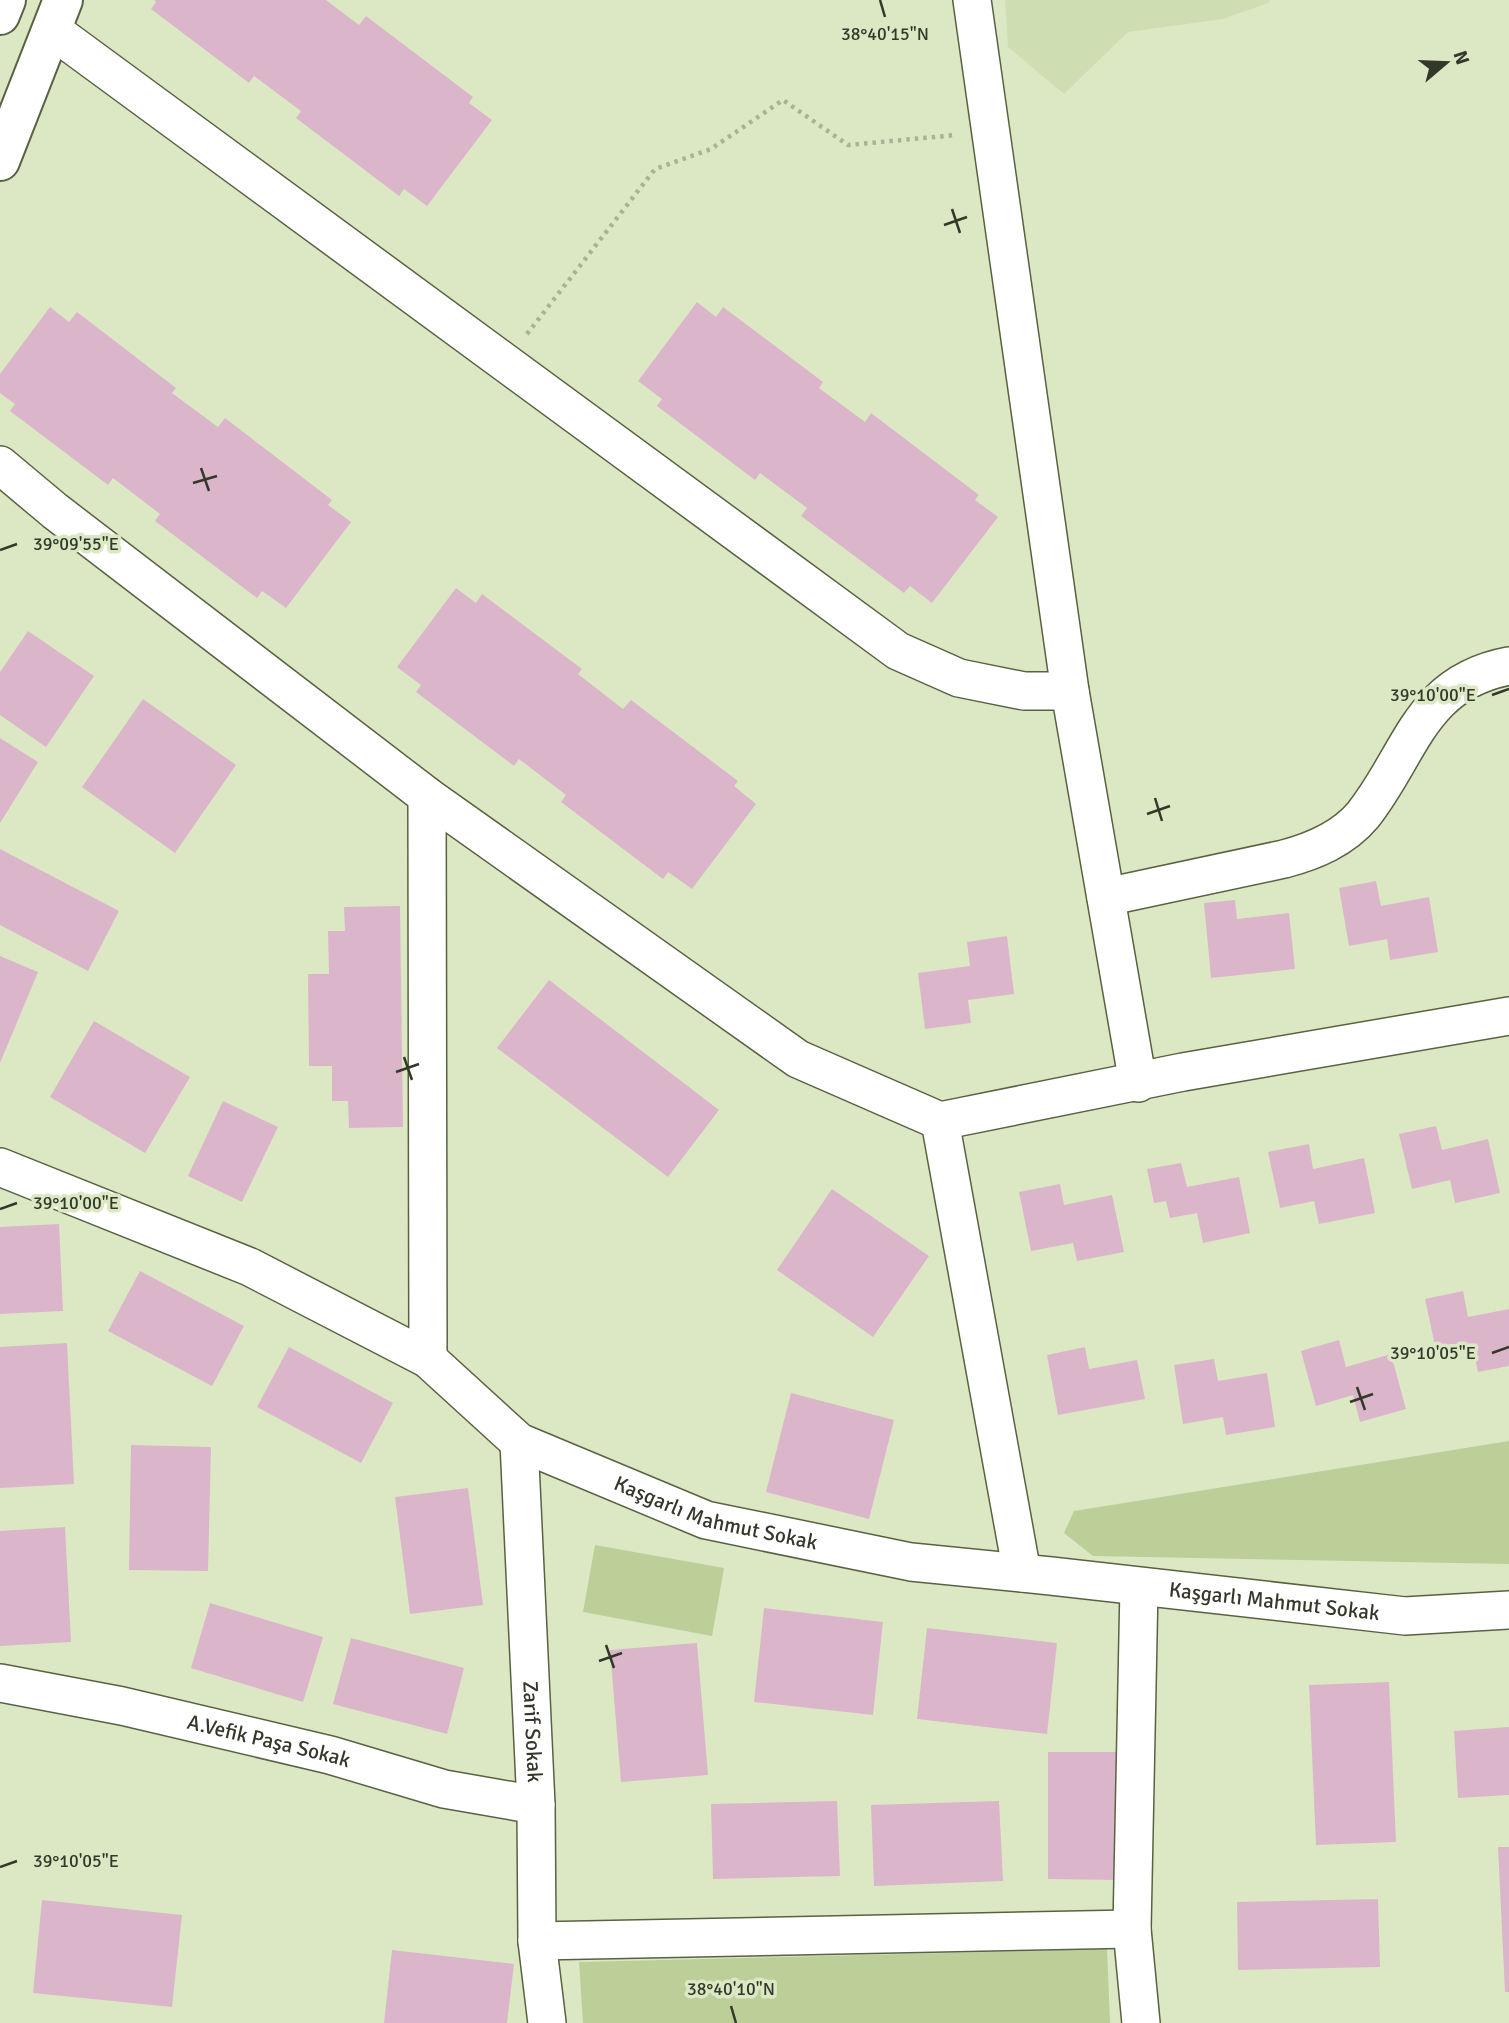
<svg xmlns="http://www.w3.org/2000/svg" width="1509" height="2023" viewBox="0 0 1509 2023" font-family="Signika,sans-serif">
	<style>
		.built { fill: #cfdeb2 }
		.green { fill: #bdcf99 }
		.building { fill: #dbb6ca }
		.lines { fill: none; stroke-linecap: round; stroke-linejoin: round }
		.minor-casing { stroke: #586243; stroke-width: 40 }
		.major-casing { stroke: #586243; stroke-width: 42 }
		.path { stroke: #a9b295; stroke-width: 4.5; stroke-dasharray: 3.5 5; stroke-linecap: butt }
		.minor { stroke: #fff; stroke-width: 37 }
		.major { stroke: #fff; stroke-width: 38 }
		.ticks { fill: none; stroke: #33382a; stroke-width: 2.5 }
		.labels { text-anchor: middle; stroke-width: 7; stroke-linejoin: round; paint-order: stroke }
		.street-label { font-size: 21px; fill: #33382a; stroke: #dce8c4 }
		.ticks-label { font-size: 18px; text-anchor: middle; fill: #33382a; stroke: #dce8c4; stroke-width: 7; stroke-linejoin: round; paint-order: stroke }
	</style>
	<rect width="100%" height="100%" fill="#dce8c4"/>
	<polygon class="built" points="1005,0 1270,0 1268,3 1223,19 1128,32 1064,94 1008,47"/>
	<g class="green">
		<polygon points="1509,1441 1509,1564 1093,1556 1064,1533 1074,1511"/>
		<polygon points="595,1545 724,1568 712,1636 583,1612"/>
		<polygon points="1107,1949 1110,2023 583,2023 579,1962"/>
	</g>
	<g class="building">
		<polygon points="154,0 326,0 359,25 366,16 473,97 469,103 492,120 427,206 404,189 399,196 296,118 301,111 254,76 249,83 151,9 156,2"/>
		<polygon points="697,302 716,317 723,307 823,382 819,388 865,422 871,413 979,495 975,500 998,517 932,603 910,586 904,593 801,516 807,508 760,473 755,480 657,406 662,399 638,381"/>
		<polygon points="50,307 69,322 77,312 176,388 172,393 218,427 225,418 332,500 328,505 351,522 286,608 262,591 257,598 155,521 160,514 113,478 108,485 10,411 15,404 0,393 0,374"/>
		<polygon points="456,588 476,603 482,594 582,669 578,674 623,709 631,700 738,781 734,786 756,804 692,889 668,872 663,879 561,802 566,795 519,759 514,766 416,692 421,685 397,667"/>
		<polygon points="28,631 94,676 46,747 0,715 0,672"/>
		<polygon points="143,699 236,765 175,853 82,787"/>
		<polygon points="0,738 38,762 0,823"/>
		<polygon points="0,849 119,911 88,971 0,925"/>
		<polygon points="1376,881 1381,906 1429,897 1438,952 1390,960 1387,939 1349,946 1339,888"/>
		<polygon points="1235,900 1237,919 1289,913 1295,969 1211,978 1204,903"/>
		<polygon points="400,906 403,1127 349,1128 348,1101 332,1101 332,1066 309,1066 308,974 329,974 328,931 345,931 344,907"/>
		<polygon points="1007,936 1014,994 968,1000 971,1023 925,1029 918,973 970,966 967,942"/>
		<polygon points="0,956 38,972 0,1063"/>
		<polygon points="549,980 719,1110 668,1177 497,1048"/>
		<polygon points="94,1021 190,1077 145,1153 50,1097"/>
		<polygon points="223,1101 278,1127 242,1202 188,1176"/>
		<polygon points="1436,1126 1442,1150 1488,1139 1500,1193 1455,1203 1450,1180 1412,1189 1399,1134"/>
		<polygon points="1309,1144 1313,1169 1364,1158 1375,1213 1319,1224 1314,1201 1280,1208 1268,1152"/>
		<polygon points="1181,1163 1187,1187 1239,1177 1250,1233 1203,1243 1197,1213 1170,1218 1166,1201 1154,1203 1147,1169"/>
		<polygon points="1060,1184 1064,1205 1112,1195 1124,1252 1077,1261 1073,1243 1031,1251 1019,1192"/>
		<polygon points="832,1189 929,1256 873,1337 777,1270"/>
		<polygon points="59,1224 63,1311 0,1314 0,1227"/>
		<polygon points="140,1271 244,1326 212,1386 108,1331"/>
		<polygon points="1463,1291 1468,1317 1509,1309 1509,1366 1478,1372 1473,1348 1437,1355 1425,1299"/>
		<polygon points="1339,1340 1346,1367 1391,1354 1406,1409 1360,1422 1353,1395 1316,1406 1301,1351"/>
		<polygon points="67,1343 74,1484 0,1488 0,1347"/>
		<polygon points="289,1347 393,1403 361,1463 257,1407"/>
		<polygon points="1085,1347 1089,1369 1137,1360 1145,1399 1058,1415 1047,1355"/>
		<polygon points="1214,1359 1218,1381 1267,1373 1275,1427 1226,1435 1223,1417 1183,1424 1174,1365"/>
		<polygon points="791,1393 894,1420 869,1519 766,1492"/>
		<polygon points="131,1445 211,1447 208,1571 129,1570"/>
		<polygon points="468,1488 483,1605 410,1614 395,1497"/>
		<polygon points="65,1527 71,1642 0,1646 0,1531"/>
		<polygon points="210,1603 323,1637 303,1702 191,1668"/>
		<polygon points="764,1608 883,1622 873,1715 754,1702"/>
		<polygon points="927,1628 1057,1643 1047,1734 917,1719"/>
		<polygon points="351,1638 464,1668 447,1734 333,1704"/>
		<polygon points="697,1643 708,1775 621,1782 610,1650"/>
		<polygon points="1389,1682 1396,1842 1316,1845 1309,1685"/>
		<polygon points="1509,1727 1509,1795 1458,1798 1454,1731"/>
		<polygon points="1048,1752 1116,1752 1116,1880 1048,1879"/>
		<polygon points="837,1801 840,1876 713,1879 711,1804"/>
		<polygon points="999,1801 1003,1881 874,1886 871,1805"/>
		<polygon points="1498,1847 1509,1847 1509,1992 1505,1992"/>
		<polygon points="1378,1899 1380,1967 1238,1970 1237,1902"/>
		<polygon points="42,1900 182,1915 172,2007 33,1993"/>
		<polygon points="392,1950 514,1964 507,2023 384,2023"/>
	</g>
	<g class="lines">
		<g class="minor-casing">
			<g id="minor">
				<polyline points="972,0 1070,691 1138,1083"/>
				<polyline points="52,30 898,651 959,678 1024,691 1070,691"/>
				<polyline points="0,465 55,511 427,796 798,1059 940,1121 1183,1072 1509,1016"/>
				<polyline points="427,796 428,1359"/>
				<path d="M1106,897L1284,859C1314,851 1343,839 1363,815C1412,753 1419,683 1509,666"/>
				<polyline points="940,1121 1022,1573"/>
				<path id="s1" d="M0,1167L250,1267L428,1359L519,1442L706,1520L911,1562L1051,1576L1405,1616L1509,1610"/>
				<path id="s2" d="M519,1442L536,1805L537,1941L547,2023"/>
				<polyline points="1139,1587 1132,1929 1141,2023"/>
				<path id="s3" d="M0,1683L122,1706L330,1755L444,1789L536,1805"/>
				<polyline points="537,1941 1132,1929"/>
			</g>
		</g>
		<g class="major-casing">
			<g id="major">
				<polyline points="0,15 6,0"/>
				<polyline points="0,161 63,0"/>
			</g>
		</g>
		<polyline class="path" points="527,334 655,169 711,149 783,100 848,145 956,135"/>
		<use href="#minor" class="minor"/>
		<use href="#major" class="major"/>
	</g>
	<path class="ticks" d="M880,0L885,17M952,209L960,233M944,225L967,217M201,468L209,491M193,483L217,476M0,550L17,544M1492,695L1509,689M1155,798L1162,821M1147,814L1170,806M404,1057L412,1080M396,1072L419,1064M0,1209L17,1203M1492,1353L1509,1347M1357,1387L1365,1410M1350,1402L1373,1394M606,1645L614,1668M599,1661L622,1653M0,1867L17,1861M731,2006L736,2023"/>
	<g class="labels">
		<g class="street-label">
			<text dy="7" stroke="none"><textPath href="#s1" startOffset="803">Kaşgarlı Mahmut Sokak</textPath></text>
			<text dy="7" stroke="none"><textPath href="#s1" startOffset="1370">Kaşgarlı Mahmut Sokak</textPath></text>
			<text dy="7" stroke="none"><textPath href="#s2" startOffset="290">Zarif Sokak</textPath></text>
			<text dy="7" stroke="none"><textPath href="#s3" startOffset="275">A.Vefik Paşa Sokak</textPath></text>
		</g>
	</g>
	<g class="ticks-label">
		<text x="885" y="40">38°40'15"N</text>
		<text x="76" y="550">39°09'55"E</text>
		<text x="1433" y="701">39°10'00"E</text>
		<text x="76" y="1209">39°10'00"E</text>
		<text x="1433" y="1359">39°10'05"E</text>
		<text x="76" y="1867">39°10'05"E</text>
		<text x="731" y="1995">38°40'10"N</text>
	</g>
	<g transform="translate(1446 63) rotate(71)" stroke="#dce8c4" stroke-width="5" paint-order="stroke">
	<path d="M0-5L12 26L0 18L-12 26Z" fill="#33382a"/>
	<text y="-10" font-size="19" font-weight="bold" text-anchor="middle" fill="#33382a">N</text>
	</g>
</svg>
